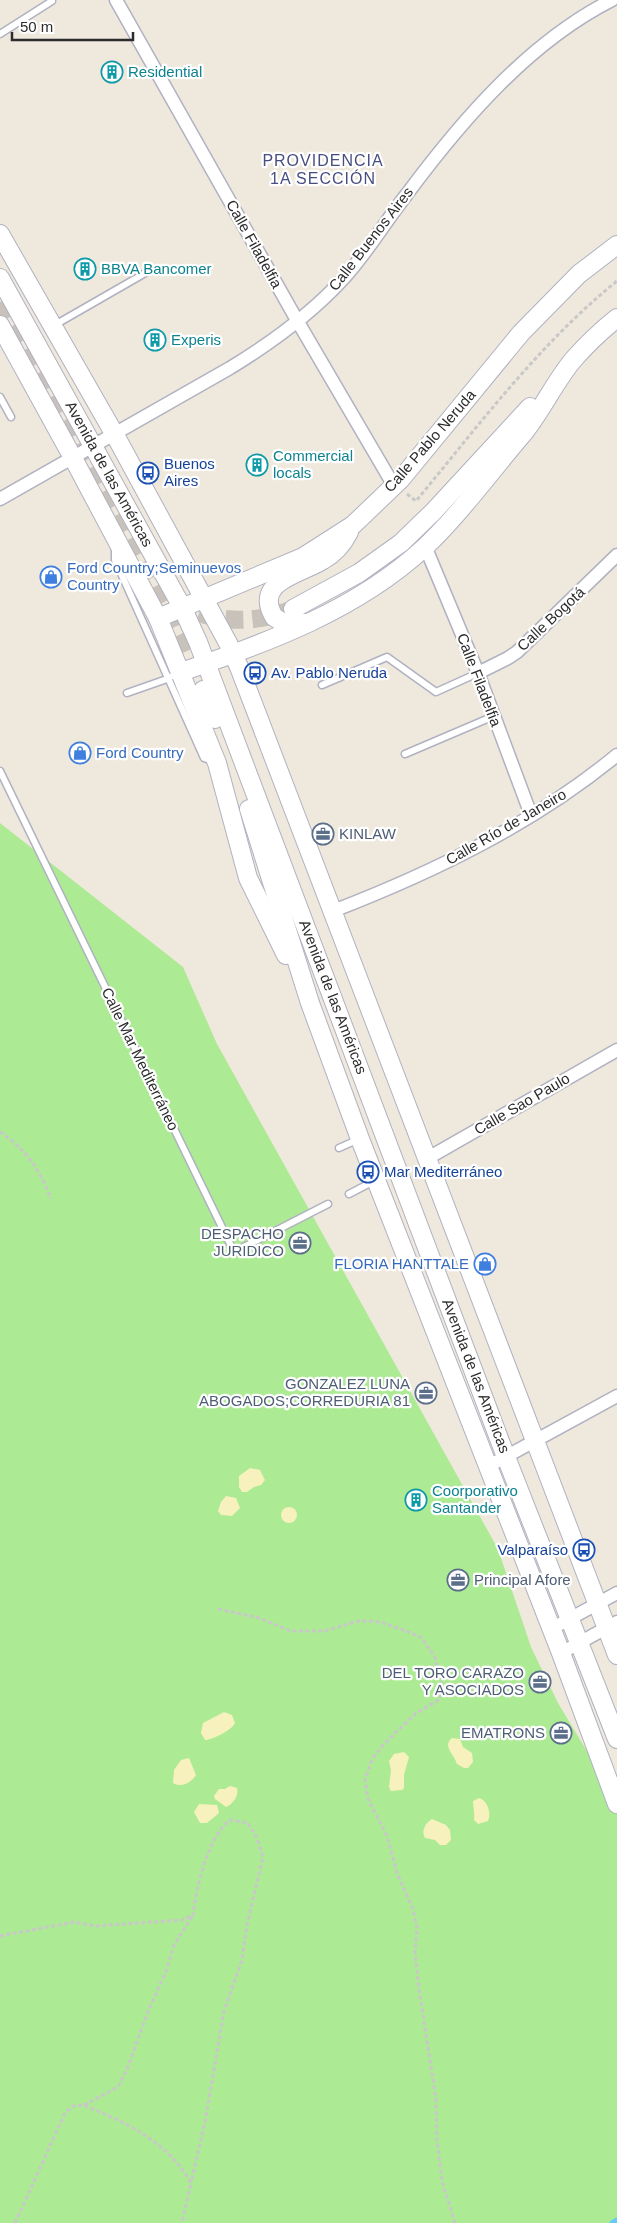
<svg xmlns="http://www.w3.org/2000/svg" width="617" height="2223" viewBox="0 0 617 2223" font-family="Helvetica,sans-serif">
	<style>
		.green { fill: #adea94 }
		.sand { fill: #f6f1bd }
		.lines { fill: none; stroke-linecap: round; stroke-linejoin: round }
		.stream { stroke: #66cbfb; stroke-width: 5 }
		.secondary-tunnel { stroke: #c8c2ba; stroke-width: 18; stroke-dasharray: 18 9; stroke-linecap: butt }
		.service-casing { stroke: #b1b2c1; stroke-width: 9 }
		.minor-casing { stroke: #b1b2c1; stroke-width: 15 }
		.secondary-casing { stroke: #b1b2c1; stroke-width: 20 }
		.path { stroke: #c8c8c8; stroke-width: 3; stroke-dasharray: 4 2.5; stroke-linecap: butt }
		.service { stroke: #fff; stroke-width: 6 }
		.minor { stroke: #fff; stroke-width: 12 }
		.secondary { stroke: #fff; stroke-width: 18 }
		.labels { text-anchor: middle; stroke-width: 4.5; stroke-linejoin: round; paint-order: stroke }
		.culture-label { font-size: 15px; fill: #0d838f; stroke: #fff; text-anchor: start }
		.street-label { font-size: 15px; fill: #2c2c2c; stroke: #fff }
		.transit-label { font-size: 15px; fill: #164399; stroke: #fff; text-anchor: start }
		.shop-label { font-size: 15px; fill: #366cbe; stroke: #fff; text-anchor: start }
		.service-label { font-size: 15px; fill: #4e5e75; stroke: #fff; text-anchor: end }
		.neighbourhood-label { font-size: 16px; letter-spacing: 1px; fill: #474e81; stroke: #fff }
	</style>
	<rect width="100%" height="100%" fill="#efe8dd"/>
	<polygon class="green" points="0,823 183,967 217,1044 498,1549 531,1647 558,1703 617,1801 617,2223 0,2223"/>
	<g class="sand">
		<polygon points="250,1468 260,1470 265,1480 261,1485 254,1487 247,1492 242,1492 239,1487 239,1476"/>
		<polygon points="226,1496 236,1498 240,1508 232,1516 221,1515 218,1511 221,1502"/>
		<circle cx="289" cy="1515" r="8"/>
		<path d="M224,1712L232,1715L235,1723C232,1730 212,1740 205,1740L201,1733L203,1723Z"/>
		<path d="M452,1738L460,1739L463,1747L472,1753L473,1762L468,1768H464L457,1764C454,1754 442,1746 452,1738Z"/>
		<polygon points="404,1752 409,1757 404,1775 404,1788 402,1790 391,1791 389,1787 391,1770 389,1761 394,1754"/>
		<path d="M189,1758L196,1775C191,1783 181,1788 173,1783L174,1770L181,1760Z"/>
		<path d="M230,1786L237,1788C239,1796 233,1804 226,1807L215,1799L214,1796L219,1789H225Z"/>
		<path d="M479,1798C487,1800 492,1813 488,1821L478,1824L474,1820C475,1813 473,1808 473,1801Z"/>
		<polygon points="199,1804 217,1805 219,1813 207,1823 200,1823 194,1812"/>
		<path d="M432,1819L446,1825L450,1830L451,1840L446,1845H440L435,1840L425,1838C421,1831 425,1823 432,1819Z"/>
	</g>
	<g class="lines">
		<polyline class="stream" points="612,2223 617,2220"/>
		<g class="secondary-tunnel">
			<polyline points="0,302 172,621 203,690"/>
			<path d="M175,601C210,624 254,625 293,609"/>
		</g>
		<g class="service-casing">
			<g id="service">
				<polyline points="0,34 52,1"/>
				<polyline points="53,326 147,272"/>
				<polyline points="0,397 11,417"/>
				<polyline points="115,547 115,560 204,758 213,761"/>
				<polyline points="322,685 387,657 436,692 478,673"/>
				<polyline points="127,693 167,679 179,672"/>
				<polyline points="405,754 494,716"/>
				<polyline points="0,771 234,1252 328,1204"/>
				<polyline points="339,1148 359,1139"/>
				<polyline points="349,1194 374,1181"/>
			</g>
		</g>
		<g class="minor-casing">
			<g id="minor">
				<polyline points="116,0 298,322 394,486"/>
				<path d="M0,499L230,368C271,343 310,315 343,279C367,253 385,222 407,194C462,120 529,42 612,0"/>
				<polyline points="425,546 478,673 531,815"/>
				<polyline points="478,673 508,658 517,652 617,555"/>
				<path d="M333,911C434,872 533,824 617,755"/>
				<polyline points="428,1158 617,1050"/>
				<polyline points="487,1467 617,1396"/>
				<polyline points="551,1629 617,1593"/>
				<polyline points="561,1653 617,1622"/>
			</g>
		</g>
		<g class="secondary-casing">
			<g id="secondary">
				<polyline points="0,234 115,435 228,643 239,667 617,1655"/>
				<polyline points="0,278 182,607 198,642 506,1457 617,1739"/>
				<polyline points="0,325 73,458 158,618 217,763 248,878 286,955"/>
				<polyline points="293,609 359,573 401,543 433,512 530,407"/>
				<polyline points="158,618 303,557 353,525 401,479 521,333 579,274 617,245"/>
				<path d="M305,623L282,622L274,617C253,581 301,574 323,560C334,554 343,544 349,532"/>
				<path d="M181,672C268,642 356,611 425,547C459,515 491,471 522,435C541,412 554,383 573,360C586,345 602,330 617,318"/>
				<polyline points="203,690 215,719"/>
				<polyline points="249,809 310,1003 360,1139 561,1653 617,1804"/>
			</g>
		</g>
		<g class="path">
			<path d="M407,494L416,501C479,425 540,343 617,281"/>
			<path d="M0,1132C27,1150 40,1170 51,1199"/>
			<polyline points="218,1609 259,1618 291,1631 324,1631 359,1621 368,1621 380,1622 406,1631 421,1637 435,1657 443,1691 437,1701 416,1713 383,1745 372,1759 365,1780 368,1799 387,1836 397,1873 413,1909 417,1927 415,1952 419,1989 436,2099 437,2141 442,2181 455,2223"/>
			<path d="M0,1936L74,1922L95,1926L182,1920L193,1915C196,1888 208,1836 230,1820L248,1823L257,1838L263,1857L247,1925L242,1960L224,2011L205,2122L191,2183"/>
			<polyline points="84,2105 118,2087 128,2067 147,2014 167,1969 174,1945 193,1915"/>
			<path d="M15,2223L65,2113L73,2106L83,2105C126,2122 168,2142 191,2183L182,2223"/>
		</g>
		<use href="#service" class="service"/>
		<use href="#minor" class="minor"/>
		<use href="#secondary" class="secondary"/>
	</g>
	<defs>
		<g id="building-ring" transform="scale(1.125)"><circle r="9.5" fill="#fff" stroke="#0f9aa8" stroke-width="1.5"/><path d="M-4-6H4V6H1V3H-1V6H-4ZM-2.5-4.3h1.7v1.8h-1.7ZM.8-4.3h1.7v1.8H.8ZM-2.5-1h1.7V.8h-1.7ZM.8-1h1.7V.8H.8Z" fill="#0f9aa8"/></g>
		<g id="bus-ring" transform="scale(1.125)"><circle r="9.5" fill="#fff" stroke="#1a4fb4" stroke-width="1.5"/><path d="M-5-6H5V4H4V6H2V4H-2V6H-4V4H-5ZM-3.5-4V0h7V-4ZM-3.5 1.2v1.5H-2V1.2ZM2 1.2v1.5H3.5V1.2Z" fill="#1a4fb4"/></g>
		<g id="shop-ring" transform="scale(1.125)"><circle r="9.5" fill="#fff" stroke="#3f7fe0" stroke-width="1.5"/><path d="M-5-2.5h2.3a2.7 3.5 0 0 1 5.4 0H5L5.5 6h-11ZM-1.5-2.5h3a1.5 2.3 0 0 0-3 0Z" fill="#3f7fe0"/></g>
		<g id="office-ring" transform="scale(1.125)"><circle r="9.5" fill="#fff" stroke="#5c6f8a" stroke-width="1.5"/><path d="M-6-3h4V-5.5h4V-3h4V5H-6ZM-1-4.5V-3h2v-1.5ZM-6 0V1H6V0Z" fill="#5c6f8a"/></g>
	</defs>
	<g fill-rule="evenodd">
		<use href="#building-ring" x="112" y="72"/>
		<use href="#building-ring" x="85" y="269"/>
		<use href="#building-ring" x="155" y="340"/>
		<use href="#building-ring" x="257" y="465"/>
		<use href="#bus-ring" x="148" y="473"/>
		<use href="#shop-ring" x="51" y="577"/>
		<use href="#bus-ring" x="255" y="673"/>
		<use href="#shop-ring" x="80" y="753"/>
		<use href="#office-ring" x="323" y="834"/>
		<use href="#bus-ring" x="368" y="1172"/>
		<use href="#office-ring" x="300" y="1243"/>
		<use href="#shop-ring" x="485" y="1264"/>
		<use href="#office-ring" x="426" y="1393"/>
		<use href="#building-ring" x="416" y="1500"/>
		<use href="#bus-ring" x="584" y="1550"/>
		<use href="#office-ring" x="458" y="1580"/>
		<use href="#office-ring" x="540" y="1682"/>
		<use href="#office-ring" x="561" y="1733"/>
	</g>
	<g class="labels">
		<g class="culture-label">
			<text x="128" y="77">Residential</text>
			<text x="101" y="274">BBVA Bancomer</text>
			<text x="171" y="345">Experis</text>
			<text x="273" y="461">Commercial<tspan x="273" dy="17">locals</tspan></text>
			<text x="432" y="1496">Coorporativo<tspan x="432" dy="17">Santander</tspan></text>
		</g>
		<g class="street-label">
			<text transform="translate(371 239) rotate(-52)" y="5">Calle Buenos Aires</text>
			<text transform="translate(254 244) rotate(61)" y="5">Calle Filadelfia</text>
			<text transform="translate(430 441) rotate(-49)" y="5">Calle Pablo Neruda</text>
			<text transform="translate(109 474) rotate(61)" y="5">Avenida de las Américas</text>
			<text transform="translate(551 619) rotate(-43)" y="5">Calle Bogotá</text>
			<text transform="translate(479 680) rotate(69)" y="5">Calle Filadelfia</text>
			<text transform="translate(506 827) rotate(-30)" y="5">Calle Río de Janeiro</text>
			<text transform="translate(333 997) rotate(69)" y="5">Avenida de las Américas</text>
			<text transform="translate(140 1059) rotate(64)" y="5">Calle Mar Mediterráneo</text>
			<text transform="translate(522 1104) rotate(-30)" y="5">Calle Sao Paulo</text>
			<text transform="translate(476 1376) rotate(69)" y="5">Avenida de las Américas</text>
		</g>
		<g class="transit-label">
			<text x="164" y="469">Buenos<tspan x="164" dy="17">Aires</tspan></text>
			<text x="271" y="678">Av. Pablo Neruda</text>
			<text x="384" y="1177">Mar Mediterráneo</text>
			<text x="568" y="1555" text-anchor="end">Valparaíso</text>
		</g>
		<g class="shop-label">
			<text x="67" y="573">Ford Country;Seminuevos<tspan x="67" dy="17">Country</tspan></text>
			<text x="96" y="758">Ford Country</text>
			<text x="469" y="1269" text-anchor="end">FLORIA HANTTALE</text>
		</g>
		<g class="service-label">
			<text x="339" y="839" text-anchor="start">KINLAW</text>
			<text x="284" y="1239">DESPACHO<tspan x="284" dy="17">JURIDICO</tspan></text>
			<text x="410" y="1389">GONZALEZ LUNA<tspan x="410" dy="17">ABOGADOS;CORREDURIA 81</tspan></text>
			<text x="474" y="1585" text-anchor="start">Principal Afore</text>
			<text x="524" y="1678">DEL TORO CARAZO<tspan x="524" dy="17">Y ASOCIADOS</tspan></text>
			<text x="545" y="1738">EMATRONS</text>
		</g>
		<g class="neighbourhood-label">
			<text x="323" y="166">PROVIDENCIA<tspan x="323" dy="18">1A SECCIÓN</tspan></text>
		</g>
	</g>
	<path d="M12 32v8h121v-8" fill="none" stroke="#2c2c2c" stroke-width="2.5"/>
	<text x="20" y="32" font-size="15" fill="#2c2c2c" stroke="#ffffff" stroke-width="4" paint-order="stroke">50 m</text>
</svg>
